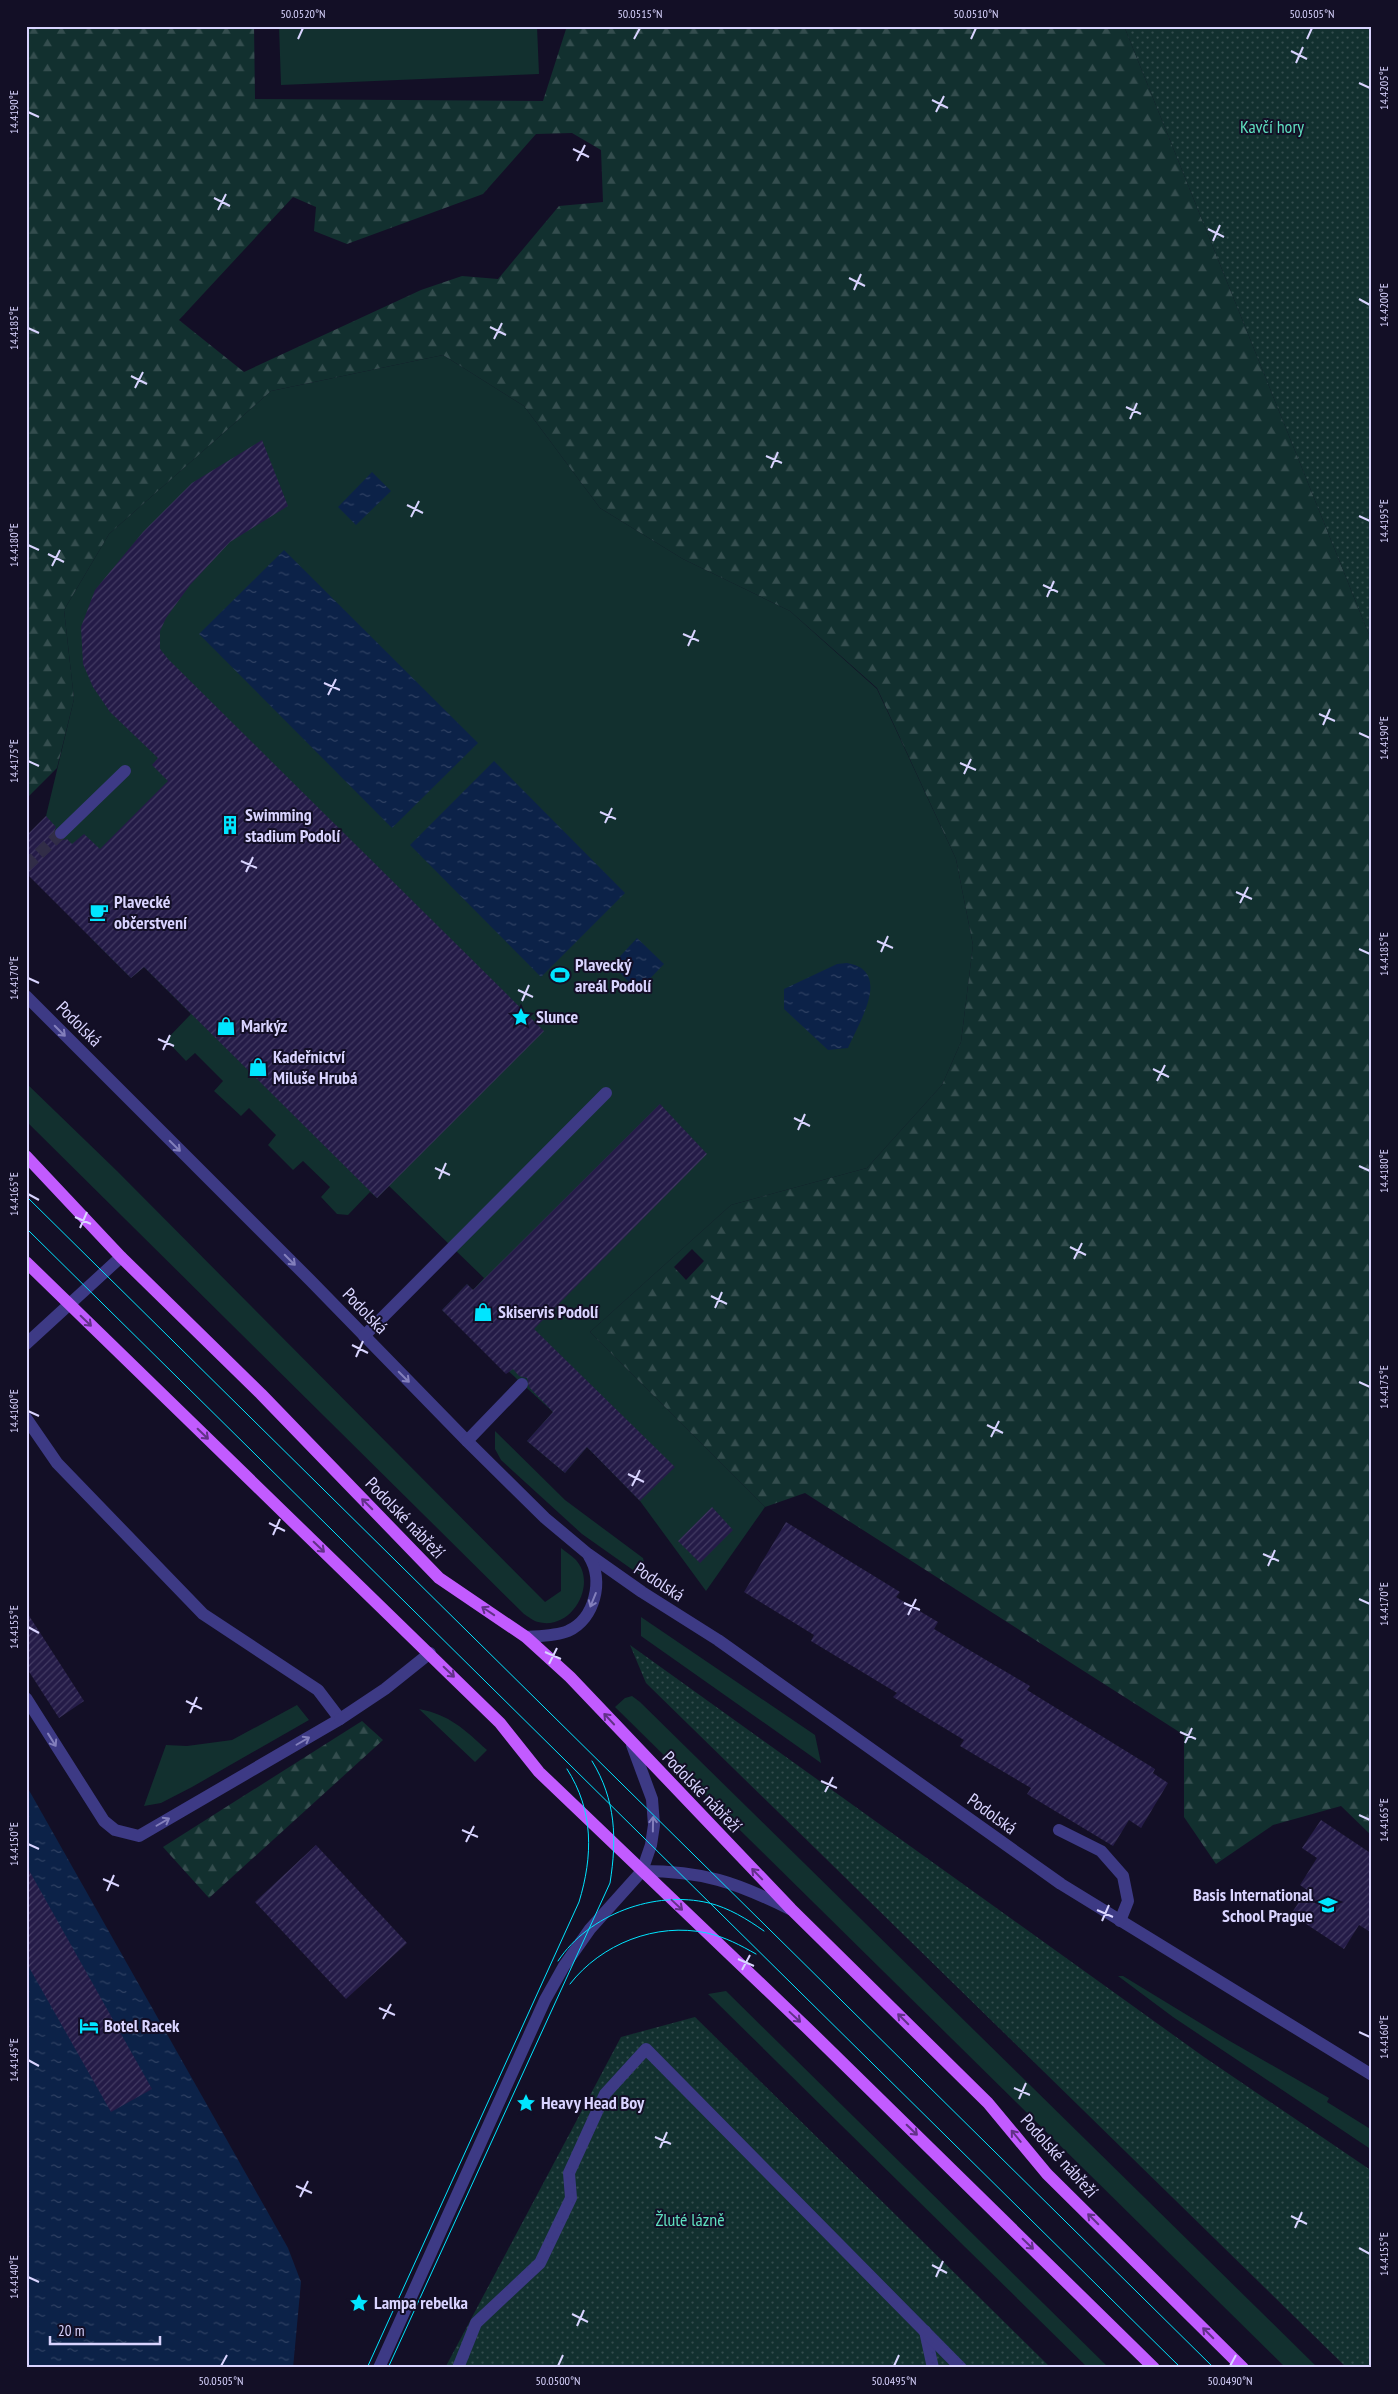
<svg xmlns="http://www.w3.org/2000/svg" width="1398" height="2394" viewBox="0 0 1398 2394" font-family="'PT Sans Narrow',sans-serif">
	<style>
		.green { fill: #12302f }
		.forest { fill: url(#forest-firs); fill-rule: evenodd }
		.park { fill: url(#park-dots) }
		.water { fill: url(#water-ripples) }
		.building { fill: url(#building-hatch) }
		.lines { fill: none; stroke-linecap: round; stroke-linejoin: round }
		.minor-tunnel { stroke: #312d47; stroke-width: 12; stroke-dasharray: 12 6; stroke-linecap: butt }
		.minor { stroke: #3d3a85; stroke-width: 12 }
		.major { stroke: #c25bff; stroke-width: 12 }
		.tram { stroke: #00e5ff; stroke-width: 1 }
		.oneway { stroke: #837fbc }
		.oneway2 { stroke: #623188 }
		.ticks { fill: none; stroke: #d9d4ff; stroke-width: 2 }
		.labels { text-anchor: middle; stroke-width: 4; stroke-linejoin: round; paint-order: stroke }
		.park-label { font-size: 18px; fill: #5fe0c0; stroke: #130f26 }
		.poi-label { font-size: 18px; font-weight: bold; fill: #d9d4ff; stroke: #130f26; text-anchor: start }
		.street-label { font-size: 18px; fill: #d9d4ff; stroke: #130f26 }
		.neatline { fill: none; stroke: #d9d4ff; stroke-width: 2 }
		.ticks-label { font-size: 12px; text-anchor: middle; fill: #d9d4ff }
	</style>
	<defs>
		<pattern id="forest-firs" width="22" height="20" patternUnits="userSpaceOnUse" patternTransform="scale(1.25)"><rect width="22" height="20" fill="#12302f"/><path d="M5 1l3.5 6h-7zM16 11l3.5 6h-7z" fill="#344d4e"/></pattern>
		<pattern id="park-dots" width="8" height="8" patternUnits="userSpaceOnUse" patternTransform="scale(1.25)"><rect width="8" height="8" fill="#12302f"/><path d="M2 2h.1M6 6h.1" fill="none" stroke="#344d4e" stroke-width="1.8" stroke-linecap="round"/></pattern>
		<pattern id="water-ripples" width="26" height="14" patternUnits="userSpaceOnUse" patternTransform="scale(1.25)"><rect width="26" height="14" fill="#0c2248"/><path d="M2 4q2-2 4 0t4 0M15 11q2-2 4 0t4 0" fill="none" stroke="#2f4163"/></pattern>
		<pattern id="building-hatch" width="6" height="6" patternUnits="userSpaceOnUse" patternTransform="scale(1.25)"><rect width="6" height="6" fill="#241b47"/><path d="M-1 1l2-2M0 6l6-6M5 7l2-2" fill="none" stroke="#433b63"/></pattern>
	</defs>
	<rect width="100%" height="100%" fill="#130f26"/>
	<g class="green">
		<polygon points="279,26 537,26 539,74 281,85"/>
		<polygon points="443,355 524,406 600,508 683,559 790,611 877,689 956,859 973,945 961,1042 942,1085 867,1168 731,1205 590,1332 765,1507 706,1591 640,1501 587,1447 565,1473 527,1441 553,1412 442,1310 467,1284 473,1290 484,1278 389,1186 377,1198 370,1192 348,1215 337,1214 321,1197 330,1187 303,1161 293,1170 268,1145 276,1135 249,1108 241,1116 214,1091 223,1081 195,1053 186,1061 166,1040 191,1014 144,967 131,978 92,939 46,816 74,699 64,610 109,534 271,391"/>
		<path d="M26,1083L117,1171L545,1602L561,1591V1548C566,1552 572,1556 576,1560C598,1585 571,1631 538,1622C533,1621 529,1617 524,1614L26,1121Z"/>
		<polygon points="495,1431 565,1500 643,1558 645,1566 640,1575 582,1534 501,1460 495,1449"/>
		<polygon points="641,1617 815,1735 821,1763 641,1636"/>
		<polygon points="632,1696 640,1702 1318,2368 1286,2368 615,1707 625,1698"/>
		<polygon points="297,1705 309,1720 192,1787 161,1803 144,1806 166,1745 187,1746 232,1740"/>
		<path d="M419,1709C450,1715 464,1729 487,1750L475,1762Z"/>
		<polygon points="1118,1976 1123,1976 1228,2040 1329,2098 1327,2102 1372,2130 1372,2150 1173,2017"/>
		<polygon points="726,1991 1109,2368 1088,2368 708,1994"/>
	</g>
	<g class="forest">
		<path d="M26,26H254L255,99L543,101L567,26H1124L1372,642V1836L1341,1806L1273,1825L1216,1864L1184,1817V1735L805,1493L765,1507L590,1332L731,1205L867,1168L942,1085L961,1042L973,945L956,859L877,688L790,611L683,559L600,508L524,406L443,355L271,391L109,534L64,610L74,699L57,768L26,799ZM572,133L601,150L603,202L559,206L498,279L462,276L421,290L244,372L179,320L293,197L316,207L314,231L347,244L483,194L536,134ZM692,1249L704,1261L686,1280L674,1267Z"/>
		<polygon points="362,1721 383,1740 209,1898 163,1847"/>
	</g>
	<g class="park">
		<polygon points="1124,26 1372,26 1372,642"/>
		<polygon points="630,1645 1204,2057 1372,2171 1372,2368 1347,2368 646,1683"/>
		<polygon points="695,2017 1051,2368 445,2368 621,2037"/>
	</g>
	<g class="water">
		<polygon points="372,472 391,491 356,525 338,507"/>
		<polygon points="284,550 478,743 392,828 199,634"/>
		<polygon points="494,761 625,893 541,977 410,845"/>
		<polygon points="637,938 664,964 638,991 612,965"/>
		<path d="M847,963C893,971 859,1022 848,1048L828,1050L784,1009V989L837,964Z"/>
		<polygon points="26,1785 288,2248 301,2282 293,2368 26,2368"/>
	</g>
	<g class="building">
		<polygon points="262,440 288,506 230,542 190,585 166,618 160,631 160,649 169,660 544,1031 377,1198 144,967 131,978 26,873 26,836 46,816 56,827 53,834 58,841 67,839 72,844 84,834 100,849 168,781 152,765 158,758 110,712 93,687 83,664 81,627 95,590 143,532 192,483"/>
		<polygon points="660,1104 707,1154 534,1329 675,1467 640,1501 587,1447 565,1473 527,1441 553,1412 529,1387 527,1378 519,1376 513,1369 506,1374 442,1310 467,1284 473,1290"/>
		<polygon points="712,1507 733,1530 700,1563 678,1541"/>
		<polygon points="786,1522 900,1592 896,1597 938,1622 934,1629 1030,1686 1027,1690 1155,1769 1153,1773 1168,1783 1141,1828 1129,1820 1113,1846 1027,1794 1031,1788 960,1746 964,1740 893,1697 897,1693 811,1641 814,1635 744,1592"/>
		<polygon points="26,1611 84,1701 59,1718 26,1667"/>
		<polygon points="1321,1820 1372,1854 1372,1933 1359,1925 1344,1949 1291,1914 1307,1890 1300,1885 1317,1858 1302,1848"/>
		<polygon points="316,1845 407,1943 346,1999 255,1902"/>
		<polygon points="26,1865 152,2089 111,2112 26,1962"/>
	</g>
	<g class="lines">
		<polyline class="minor-tunnel" points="26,866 61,833"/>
		<g class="minor">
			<polyline points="61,833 125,771"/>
			<polyline points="26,996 310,1280 467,1441 545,1518 588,1554 642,1592 718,1640 1061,1884 1372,2075"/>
			<polyline points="364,1336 606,1093"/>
			<polyline points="26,1344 121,1257"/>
			<polyline points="26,1418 57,1463 203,1614 318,1690 340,1719 139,1836 115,1830 104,1821 26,1698"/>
			<polyline points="467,1441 522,1384"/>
			<path d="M526,1637C539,1636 556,1636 568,1631C595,1619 604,1580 589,1556"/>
			<polyline points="340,1719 385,1689 430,1653"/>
			<polyline points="1059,1830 1101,1851 1123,1876 1128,1901 1120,1921"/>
			<path d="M642,1871C703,1871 735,1882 790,1909"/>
			<polyline points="925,2331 933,2368"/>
			<polyline points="379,2368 545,2000 564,1966 590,1929 642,1871 651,1845 654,1825 652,1799 632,1745"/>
			<polyline points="458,2368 476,2323 540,2263 571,2198 569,2173 605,2094 646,2049 961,2368"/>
		</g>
		<g class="major">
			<polyline points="26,1156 121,1257 261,1394 439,1578 526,1637 570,1677 791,1909 988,2103 1047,2174 1243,2368"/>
			<polyline points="26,1262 500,1723 539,1772 807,2028 1154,2368"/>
		</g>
		<g class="tram">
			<polyline points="26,1196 1214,2368"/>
			<polyline points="26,1228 1181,2368"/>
			<path d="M558,1961C589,1914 655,1890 709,1903C729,1908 747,1919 764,1931"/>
			<path d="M570,1984C601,1944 656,1922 707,1933C725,1937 740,1945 756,1954"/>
			<path d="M367,2368L579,1902C593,1856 594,1811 567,1769"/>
			<path d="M388,2368L610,1883C617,1839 616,1800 592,1761"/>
		</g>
	</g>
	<defs><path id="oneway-shaft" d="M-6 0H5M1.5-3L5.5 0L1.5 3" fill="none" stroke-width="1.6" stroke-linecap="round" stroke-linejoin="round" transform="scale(1.25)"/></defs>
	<g class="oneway">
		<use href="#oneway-shaft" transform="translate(60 1031) rotate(45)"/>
		<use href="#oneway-shaft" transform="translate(175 1146) rotate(45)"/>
		<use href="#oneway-shaft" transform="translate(290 1260) rotate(45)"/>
		<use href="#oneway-shaft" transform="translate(404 1377) rotate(45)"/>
		<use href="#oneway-shaft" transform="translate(593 1600) rotate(112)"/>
		<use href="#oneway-shaft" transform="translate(52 1740) rotate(58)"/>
		<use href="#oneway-shaft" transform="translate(303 1741) rotate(-30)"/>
		<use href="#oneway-shaft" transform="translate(163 1822) rotate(-30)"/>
		<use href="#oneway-shaft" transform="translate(653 1824) rotate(-89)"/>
	</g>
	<g class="oneway2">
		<use href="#oneway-shaft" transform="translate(86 1321) rotate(44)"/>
		<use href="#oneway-shaft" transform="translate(203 1434) rotate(44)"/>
		<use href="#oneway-shaft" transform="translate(367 1504) rotate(-135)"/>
		<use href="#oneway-shaft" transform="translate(319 1547) rotate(44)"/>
		<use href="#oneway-shaft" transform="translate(488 1611) rotate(-146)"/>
		<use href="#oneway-shaft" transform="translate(449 1672) rotate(44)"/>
		<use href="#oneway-shaft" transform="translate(609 1719) rotate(-133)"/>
		<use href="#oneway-shaft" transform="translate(757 1874) rotate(-134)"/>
		<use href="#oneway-shaft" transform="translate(677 1905) rotate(43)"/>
		<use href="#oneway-shaft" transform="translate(795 2017) rotate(43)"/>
		<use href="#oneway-shaft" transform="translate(903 2019) rotate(-135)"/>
		<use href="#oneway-shaft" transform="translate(912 2130) rotate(44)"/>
		<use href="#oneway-shaft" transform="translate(1016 2136) rotate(-129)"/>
		<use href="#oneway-shaft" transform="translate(1093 2219) rotate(-135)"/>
		<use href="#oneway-shaft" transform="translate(1028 2244) rotate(44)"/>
		<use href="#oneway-shaft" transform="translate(1208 2333) rotate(-135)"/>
	</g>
	<path class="ticks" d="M298,39L303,28M634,39L640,28M971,39L976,28M1307,39L1312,28M1291,51L1307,59M1296,63L1303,47M1359,83L1370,88M932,100L948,108M28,112L39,117M936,112L944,96M573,149L589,157M577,161L585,145M214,198L230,206M218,210L226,194M1208,229L1224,237M1213,241L1220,225M849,278L865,286M854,290L861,274M1359,299L1370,305M490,327L506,335M28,328L39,333M494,339L502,323M131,376L147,384M135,388L143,372M1126,407L1141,414M1130,419L1137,403M766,456L782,463M771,468L778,452M407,505L423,513M1359,516L1370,521M411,517L419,501M28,545L39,550M48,554L64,562M52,566L60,550M1043,585L1058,592M1047,597L1054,581M683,634L699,641M688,646L695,630M324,683L340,690M328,695L336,679M1319,714L1335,721M1323,725L1330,709M1359,733L1370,738M28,761L39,766M960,763L976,770M964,774L971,759M600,812L616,819M605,823L612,808M241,861L257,868M246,872L253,857M1236,892L1252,899M1240,903L1248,887M877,941L893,948M1359,949L1370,954M881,952L888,936M28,978L39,983M518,990L533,997M522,1001L529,985M158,1039L174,1046M163,1050L170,1035M1153,1069L1169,1077M1157,1081L1165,1065M794,1118L810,1126M798,1130L805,1114M1359,1166L1370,1171M435,1168L450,1175M439,1179L446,1163M28,1194L39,1200M75,1217L91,1224M80,1228L87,1212M1070,1247L1086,1255M1074,1259L1082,1243M711,1296L727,1304M715,1308L722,1292M352,1345L368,1353M356,1357L363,1341M1359,1382L1370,1387M28,1411L39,1416M987,1425L1003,1433M991,1437L999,1421M628,1474L644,1482M632,1486L640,1470M269,1523L285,1531M273,1535L280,1519M1263,1554L1279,1561M1268,1566L1275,1550M1359,1599L1370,1604M904,1603L920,1610M908,1615L916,1599M28,1627L39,1633M545,1652L561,1659M549,1664L557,1648M186,1701L202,1709M190,1713L197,1697M1180,1732L1196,1739M1185,1743L1192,1728M821,1781L837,1788M825,1792L833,1777M1359,1815L1370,1820M462,1830L478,1837M466,1842L474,1826M28,1844L39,1849M103,1879L119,1886M107,1891L114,1875M1097,1910L1113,1917M1102,1921L1109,1905M738,1959L754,1966M742,1970L750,1955M379,2008L395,2015M383,2019L391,2004M1359,2032L1370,2037M28,2060L39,2066M1014,2088L1030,2095M1019,2099L1026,2083M655,2137L671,2144M660,2148L667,2132M296,2186L312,2193M300,2197L308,2181M1291,2216L1307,2224M1295,2228L1302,2212M1359,2248L1370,2254M932,2265L947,2273M28,2277L39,2282M936,2277L943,2261M572,2314L588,2322M577,2326L584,2310M221,2366L227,2355M558,2366L563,2355M894,2366L899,2355M1230,2366L1236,2355"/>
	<defs>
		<g id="building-bare" transform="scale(1.5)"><path d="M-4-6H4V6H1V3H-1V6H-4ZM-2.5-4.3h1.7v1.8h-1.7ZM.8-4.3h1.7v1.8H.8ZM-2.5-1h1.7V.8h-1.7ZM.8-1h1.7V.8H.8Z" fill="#00e5ff" stroke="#130f26" stroke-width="2.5" paint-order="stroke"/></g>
		<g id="cafe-bare" transform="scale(1.5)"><path d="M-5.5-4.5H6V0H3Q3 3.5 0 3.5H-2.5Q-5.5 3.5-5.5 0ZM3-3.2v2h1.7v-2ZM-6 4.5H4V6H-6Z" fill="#00e5ff" stroke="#130f26" stroke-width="2.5" paint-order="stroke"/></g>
		<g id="stadium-bare" transform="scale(1.5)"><path d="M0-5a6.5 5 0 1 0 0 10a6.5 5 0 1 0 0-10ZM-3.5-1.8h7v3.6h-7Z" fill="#00e5ff" stroke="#130f26" stroke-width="2.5" paint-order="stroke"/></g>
		<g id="sight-bare" transform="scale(1.5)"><path d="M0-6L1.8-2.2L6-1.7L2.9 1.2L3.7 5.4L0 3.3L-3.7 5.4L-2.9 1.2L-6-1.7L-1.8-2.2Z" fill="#00e5ff" stroke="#130f26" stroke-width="2.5" paint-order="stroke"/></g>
		<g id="shop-bare" transform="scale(1.5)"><path d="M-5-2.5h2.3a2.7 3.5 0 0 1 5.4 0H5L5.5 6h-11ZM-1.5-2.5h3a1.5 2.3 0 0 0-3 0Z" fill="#00e5ff" stroke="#130f26" stroke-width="2.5" paint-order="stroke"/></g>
		<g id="school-bare" transform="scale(1.5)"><path d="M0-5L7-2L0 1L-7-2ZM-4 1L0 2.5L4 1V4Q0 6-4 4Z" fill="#00e5ff" stroke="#130f26" stroke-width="2.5" paint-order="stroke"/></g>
		<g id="hotel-bare" transform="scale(1.5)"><path d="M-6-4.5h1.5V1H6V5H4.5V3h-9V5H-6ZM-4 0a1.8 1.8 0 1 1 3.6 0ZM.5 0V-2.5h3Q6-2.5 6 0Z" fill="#00e5ff" stroke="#130f26" stroke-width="2.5" paint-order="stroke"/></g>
	</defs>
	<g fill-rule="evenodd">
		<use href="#building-bare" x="230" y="825"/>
		<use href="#cafe-bare" x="99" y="912"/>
		<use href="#stadium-bare" x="560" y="975"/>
		<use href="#sight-bare" x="521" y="1017"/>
		<use href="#shop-bare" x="226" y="1026"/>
		<use href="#shop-bare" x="258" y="1067"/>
		<use href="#shop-bare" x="483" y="1312"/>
		<use href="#school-bare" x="1328" y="1905"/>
		<use href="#hotel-bare" x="89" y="2026"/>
		<use href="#sight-bare" x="526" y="2103"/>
		<use href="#sight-bare" x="359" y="2303"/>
	</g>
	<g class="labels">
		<g class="park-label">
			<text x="1272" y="133">Kavčí hory</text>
			<text x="690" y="2226">Žluté lázně</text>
		</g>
		<g class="poi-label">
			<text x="245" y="821">Swimming<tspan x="245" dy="21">stadium Podolí</tspan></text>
			<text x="114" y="908">Plavecké<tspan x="114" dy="21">občerstvení</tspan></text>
			<text x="575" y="971">Plavecký<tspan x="575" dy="21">areál Podolí</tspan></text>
			<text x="536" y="1023">Slunce</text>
			<text x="241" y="1032">Markýz</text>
			<text x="273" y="1063">Kadeřnictví<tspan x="273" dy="21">Miluše Hrubá</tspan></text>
			<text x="498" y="1318">Skiservis Podolí</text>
			<text x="1313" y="1901" text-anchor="end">Basis International<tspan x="1313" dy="21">School Prague</tspan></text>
			<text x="104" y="2032">Botel Racek</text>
			<text x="541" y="2109">Heavy Head Boy</text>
			<text x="374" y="2309">Lampa rebelka</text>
		</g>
		<g class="street-label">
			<text transform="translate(79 1024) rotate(45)" y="6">Podolská</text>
			<text transform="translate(365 1311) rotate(46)" y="6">Podolská</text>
			<text transform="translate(405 1518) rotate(46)" y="6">Podolské nábřeží</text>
			<text transform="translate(659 1582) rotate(33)" y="6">Podolská</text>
			<text transform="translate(702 1792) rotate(46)" y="6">Podolské nábřeží</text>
			<text transform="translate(992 1814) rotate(36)" y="6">Podolská</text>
			<text transform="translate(1059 2156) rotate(48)" y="6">Podolské nábřeží</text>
		</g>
	</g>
	<rect width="1398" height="2394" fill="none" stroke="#130f26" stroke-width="55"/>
	<path d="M50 2336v8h110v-8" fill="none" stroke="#d9d4ff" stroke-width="2.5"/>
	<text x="58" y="2336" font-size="15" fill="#d9d4ff" stroke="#130f26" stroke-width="4" paint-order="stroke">20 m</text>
	<rect x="28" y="28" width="1342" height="2338" class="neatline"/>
	<g class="ticks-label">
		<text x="303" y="18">50.0520°N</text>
		<text x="640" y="18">50.0515°N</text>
		<text x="976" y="18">50.0510°N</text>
		<text x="1312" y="18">50.0505°N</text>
		<text transform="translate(1384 88) rotate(-90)" y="4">14.4205°E</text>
		<text transform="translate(14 112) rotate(-90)" y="4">14.4190°E</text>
		<text transform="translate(1384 305) rotate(-90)" y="4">14.4200°E</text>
		<text transform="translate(14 328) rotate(-90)" y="4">14.4185°E</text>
		<text transform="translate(1384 521) rotate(-90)" y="4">14.4195°E</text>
		<text transform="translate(14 545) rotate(-90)" y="4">14.4180°E</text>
		<text transform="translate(1384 738) rotate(-90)" y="4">14.4190°E</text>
		<text transform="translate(14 761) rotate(-90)" y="4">14.4175°E</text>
		<text transform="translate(1384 954) rotate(-90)" y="4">14.4185°E</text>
		<text transform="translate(14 978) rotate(-90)" y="4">14.4170°E</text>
		<text transform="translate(1384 1171) rotate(-90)" y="4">14.4180°E</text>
		<text transform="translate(14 1194) rotate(-90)" y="4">14.4165°E</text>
		<text transform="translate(1384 1387) rotate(-90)" y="4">14.4175°E</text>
		<text transform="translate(14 1411) rotate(-90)" y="4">14.4160°E</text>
		<text transform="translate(1384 1604) rotate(-90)" y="4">14.4170°E</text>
		<text transform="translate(14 1627) rotate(-90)" y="4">14.4155°E</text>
		<text transform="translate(1384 1820) rotate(-90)" y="4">14.4165°E</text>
		<text transform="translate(14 1844) rotate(-90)" y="4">14.4150°E</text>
		<text transform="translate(1384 2037) rotate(-90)" y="4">14.4160°E</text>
		<text transform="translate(14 2060) rotate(-90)" y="4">14.4145°E</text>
		<text transform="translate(1384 2254) rotate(-90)" y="4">14.4155°E</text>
		<text transform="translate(14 2277) rotate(-90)" y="4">14.4140°E</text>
		<text x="221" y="2385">50.0505°N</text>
		<text x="558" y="2385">50.0500°N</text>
		<text x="894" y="2385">50.0495°N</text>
		<text x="1230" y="2385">50.0490°N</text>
	</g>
</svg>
